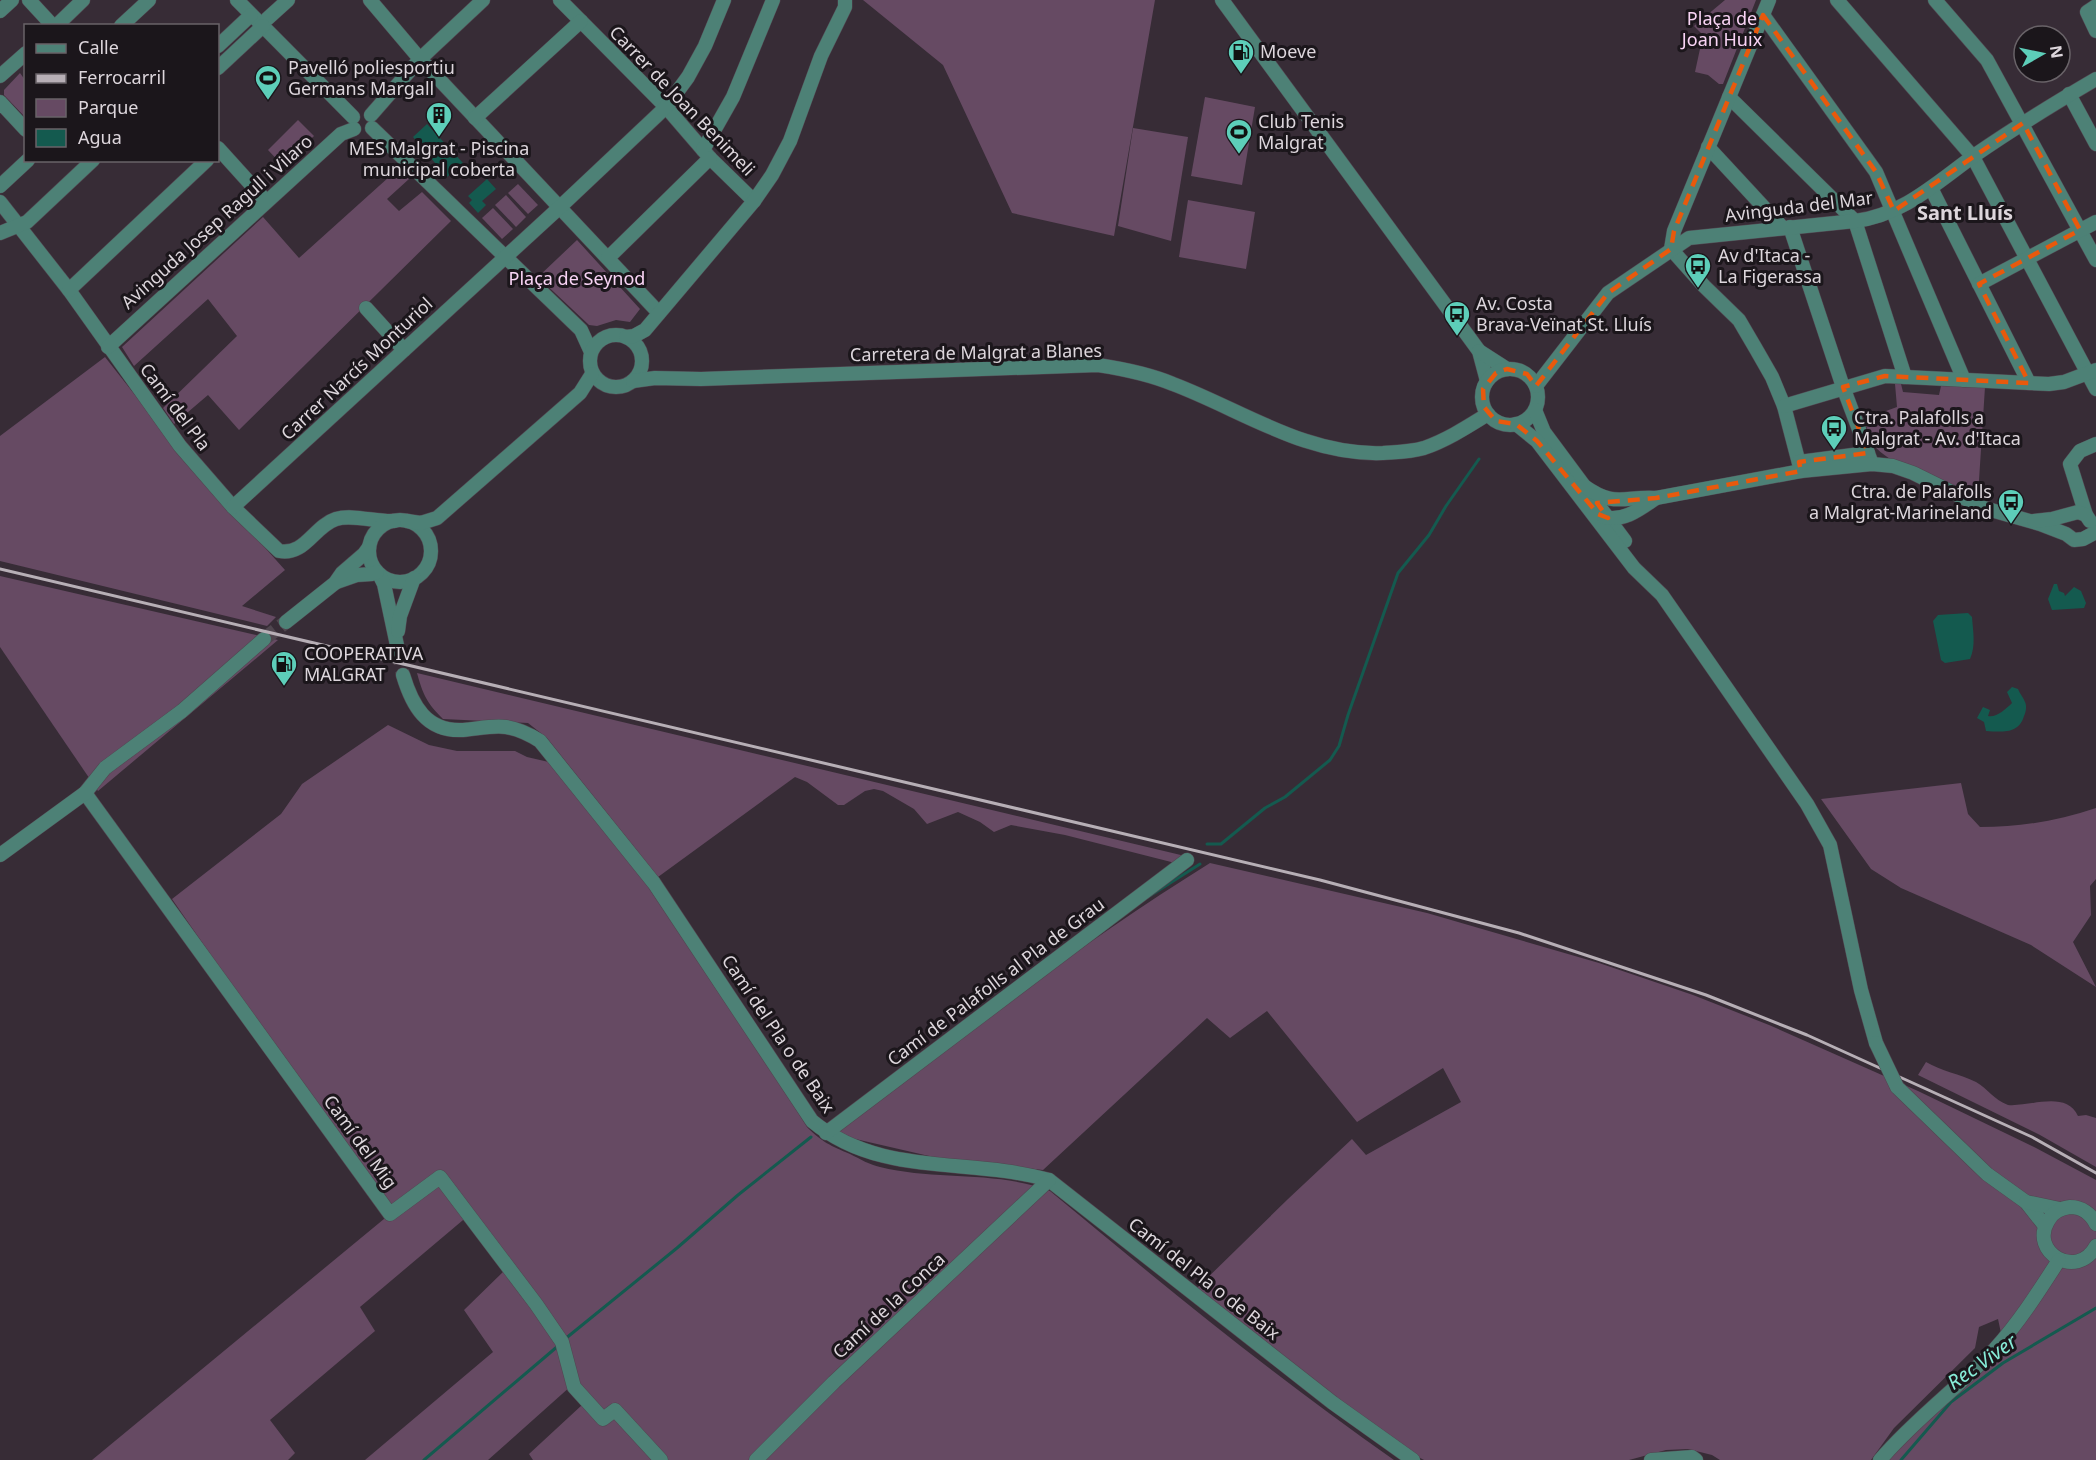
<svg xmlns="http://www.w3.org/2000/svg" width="2096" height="1460" viewBox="0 0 2096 1460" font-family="'Noto Sans',sans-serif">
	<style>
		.green { fill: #664a63 }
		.water { fill: #145a4f }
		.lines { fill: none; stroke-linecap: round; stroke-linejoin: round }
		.stream { stroke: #145a4f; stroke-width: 3 }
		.minor-tunnel { stroke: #50464f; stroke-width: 14; stroke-dasharray: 14 7; stroke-linecap: butt }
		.minor-casing { stroke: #524751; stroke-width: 15 }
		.minor { stroke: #4d8176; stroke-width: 14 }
		.rail { stroke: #b7afb6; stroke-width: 3 }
		.minor-bridge-casing { stroke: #524751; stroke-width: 15; stroke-linecap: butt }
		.minor-bridge { stroke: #4d8176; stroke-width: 14 }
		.marked { fill: none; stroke: #e8590c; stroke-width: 4.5; stroke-dasharray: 12 8; stroke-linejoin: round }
		.labels { text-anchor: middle; stroke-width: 6; stroke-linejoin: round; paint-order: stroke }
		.park-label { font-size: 18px; fill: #f9d4f5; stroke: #1b161b }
		.poi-label { font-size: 18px; fill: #ddd6dc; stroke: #1b161b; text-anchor: start }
		.street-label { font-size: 18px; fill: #ddd6dc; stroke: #1b161b }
		.neighbourhood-label { font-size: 20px; font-weight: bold; fill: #ddd6dc; stroke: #1b161b }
		.water-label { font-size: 20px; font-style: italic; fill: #87ecd8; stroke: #1b161b }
	</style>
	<rect width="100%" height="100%" fill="#372c36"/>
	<g class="green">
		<polygon points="863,0 1155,0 1114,236 1012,213 943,65"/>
		<polygon points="1725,0 1756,0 1723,84 1719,84 1708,75 1695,72 1703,35 1694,26"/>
		<polygon points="20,73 25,80 25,117 4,95 4,90"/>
		<polygon points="1205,97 1255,107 1242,185 1191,176"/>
		<polygon points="298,120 314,136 283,166 268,150"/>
		<polygon points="1133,128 1188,137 1171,241 1118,226"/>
		<polygon points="399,168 409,179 387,199 399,211 422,192 451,221 239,430 208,395 174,424 163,408 237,336 208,299 134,366 122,347 263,217 299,258"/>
		<polygon points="518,184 538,205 528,214 508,193"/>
		<polygon points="506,195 526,217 516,227 495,205"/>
		<polygon points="1188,200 1255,212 1246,269 1179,257"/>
		<polygon points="493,208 513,229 502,239 482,218"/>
		<polygon points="577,240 640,309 630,322 616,320 597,326 589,325 538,277"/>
		<polygon points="105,357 187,461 285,570 242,606 276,617 267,626 0,561 0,436"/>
		<path d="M1895,384H1901L1903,392L1939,395L1941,386L1985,387L1978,496C1957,491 1885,463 1874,445C1869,438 1867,427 1864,419L1897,407Z"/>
		<polygon points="0,576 278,640 98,791 0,647"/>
		<path d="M417,673L1185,856L1179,864L1065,835L1011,825L994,832L980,822L958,812L927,824L914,809L883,791L874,789L865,791L844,805H838L807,782L795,777L658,877L547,738L528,723L443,719C427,703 423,695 417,673Z"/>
		<path d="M388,725L429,745L457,751H515L527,757L553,763L651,885L720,987L807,1127C822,1142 831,1146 850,1154C860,1159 870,1165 880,1167C936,1181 995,1170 1050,1191C1162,1284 1275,1377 1394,1460H533L529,1454L582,1405L571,1386L488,1460H365L493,1352L464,1310L505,1270L469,1215L360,1307L375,1331L270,1420L295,1453L288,1460H92L390,1214L172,899L281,814L302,784Z"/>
		<path d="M1961,783L1968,814L1980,827C2020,827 2058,821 2096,808V879L2090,886L2091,915L2073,942L2096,987L2031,945L1901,888L1871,869L1821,799Z"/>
		<path d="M1210,863L1427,913L1599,963L1693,995L1769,1025L1918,1091L2036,1148L2096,1180V1460H1887L1942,1403L2005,1352L1998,1319L1979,1327L1975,1348L1894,1428L1871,1460H1720L1712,1455L1688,1449L1666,1450L1629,1460H1424L1409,1452L1195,1290L1288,1199L1352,1139L1366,1155L1461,1102L1443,1068L1357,1122L1267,1011L1230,1038L1207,1018L1043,1170L942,1159L851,1138L835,1130C958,1038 1080,944 1210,863Z"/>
		<path d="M1926,1062C1941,1071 1960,1074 1976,1082C1988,1089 1994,1100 2008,1105C2030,1107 2066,1090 2078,1116L2086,1115L2096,1118V1167L2040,1135L1918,1075Z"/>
	</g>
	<g class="water">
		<polygon points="427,124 463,163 447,177 413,137"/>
		<polygon points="487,179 496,189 482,201 486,205 478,213 469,203 472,200 468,196"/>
		<polygon points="2054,584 2057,584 2059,591 2064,593 2065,596 2074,587 2081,591 2086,603 2084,608 2052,610 2048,599"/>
		<path d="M1968,613L1972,617C1973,631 1976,646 1970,659L1945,663L1941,660L1933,621L1938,615Z"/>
		<path d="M2012,687L2018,689C2020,694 2023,697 2025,702C2027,706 2026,712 2024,716C2019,734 2002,732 1986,731L1984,722L1977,718L1983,707L1990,710L1988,716C1996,718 2006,709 2012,703L2007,692Z"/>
	</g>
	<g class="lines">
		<g class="stream">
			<polyline points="1207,844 1221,844 1265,808 1285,797 1330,760 1339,746 1348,715 1398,573 1429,535 1446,506 1479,459"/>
			<polyline points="1148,897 1200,864"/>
			<polyline points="565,1339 677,1248 738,1195 811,1137"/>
			<polyline points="424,1460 558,1346"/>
			<polyline points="1901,1460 1951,1402 2003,1363 2096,1308"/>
		</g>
		<g class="minor-tunnel">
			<polyline points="264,639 286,622"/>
			<polyline points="398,650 403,675"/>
		</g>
		<g class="minor-casing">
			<g id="minor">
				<polyline points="29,0 53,26"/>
				<polyline points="237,0 353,117"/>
				<polyline points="370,0 420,59 659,313"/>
				<polyline points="560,0 666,107 710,158 754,201"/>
				<polyline points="1222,0 1479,351 1487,381"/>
				<polyline points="1837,0 1973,157 2096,389"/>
				<polyline points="1935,0 1987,60 2096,260"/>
				<polyline points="2096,6 2087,12 2096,31"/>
				<polyline points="0,11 12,0"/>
				<polyline points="1763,15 1876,172 1964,380"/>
				<polyline points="267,19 288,0"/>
				<polyline points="56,26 83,0"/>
				<polyline points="121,26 149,0"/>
				<polyline points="218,46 251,15"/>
				<polyline points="218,68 263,26"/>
				<polyline points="0,76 26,53"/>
				<polyline points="2069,94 2096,144"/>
				<polyline points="1729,97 1855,221 1905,377"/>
				<polyline points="0,102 26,130"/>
				<polyline points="371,115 420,59 483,0"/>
				<polyline points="475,118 581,21"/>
				<polyline points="372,128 581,330 591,352"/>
				<polyline points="1708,147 1783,228"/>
				<polyline points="218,148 266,201"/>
				<polyline points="703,150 733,97 773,0"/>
				<polyline points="0,186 28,160"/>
				<polyline points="1931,188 2029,383"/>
				<path d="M0,202L69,290L180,446L233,507L279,551C305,556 314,526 336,519C352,514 376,522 394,521"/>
				<polyline points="1790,227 1843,387 1872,464"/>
				<polyline points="0,233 27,222 93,160"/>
				<polyline points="1671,249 1674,231 1769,0"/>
				<polyline points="1671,249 1704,286 1739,320 1756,349 1772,377 1784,406 1801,471"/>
				<polyline points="608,258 710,158"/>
				<polyline points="1979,284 2096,222"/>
				<polyline points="69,290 207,160"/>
				<polyline points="366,308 404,350"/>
				<circle cx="616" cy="361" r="26"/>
				<polyline points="626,337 634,336 645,330 754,201 772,175 790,141 821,56 845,7 845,0"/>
				<polyline points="108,347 341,134 354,129"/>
				<polyline points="1479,351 1507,369"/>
				<circle cx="1510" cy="397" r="28"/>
				<path d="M633,381L655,378L701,379L1098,365C1124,369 1149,374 1173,384C1242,410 1306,456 1383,453C1397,452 1410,452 1424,448C1447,440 1467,427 1488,414"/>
				<path d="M1536,386L1608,293L1689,238L1855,221C1903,215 1936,183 1975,155C2014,128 2055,103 2096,79"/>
				<polyline points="1784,406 1885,376 2049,384 2064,382 2096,370"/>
				<polyline points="1535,410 1544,432 1625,541"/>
				<polyline points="1516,424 1537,441 1634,568 1662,595 1807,804 1830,845 1861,990 1876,1043"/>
				<polyline points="1799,462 1868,453"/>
				<path d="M1584,486C1615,508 1623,496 1656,498L1801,471L1872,464L1893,466L1913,473L1984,508L2040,524L2066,534L2074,540L2083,539L2096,532"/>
				<polyline points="233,507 560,207 666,107 688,77 705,46 724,0"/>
				<polyline points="2086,515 2070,464 2080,451 2096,444"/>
				<path d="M1604,517C1624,522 1640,509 1656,498"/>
				<circle cx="400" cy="551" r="31"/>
				<polyline points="407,521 421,523 437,518 580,393 592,374"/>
				<polyline points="2034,521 2052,519 2078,512 2086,515 2090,521"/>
				<polyline points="379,574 384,584 398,650"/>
				<polyline points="337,582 357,575 372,574 377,572"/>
				<polyline points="286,622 335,583 342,573 364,554 369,547"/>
				<polyline points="398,631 400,616 414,578"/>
				<path d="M403,675C412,705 426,732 463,730C477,729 492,725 506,727C519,729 529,734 540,741L654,883L812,1121C881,1178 969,1157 1049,1180L1333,1403L1413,1460"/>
				<polyline points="85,793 390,1214 440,1177 536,1304 562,1342 574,1387 603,1419 615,1410 661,1460"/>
				<polyline points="0,855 85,793 105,768 182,711 264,639"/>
				<polyline points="1897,1087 1987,1174 2026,1202 2045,1226"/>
				<polyline points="826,1133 1187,860"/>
				<polyline points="2026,1202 2060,1209"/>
				<path d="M2096,1224C2091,1214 2082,1207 2070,1207C2061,1208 2052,1213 2048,1221C2029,1252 2077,1281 2096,1246"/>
				<polyline points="756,1460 834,1382 1049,1180"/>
				<polyline points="1651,1460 1692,1457 1696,1460"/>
				<path d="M1880,1460C1915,1419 1958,1388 1995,1349C2020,1321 2039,1291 2059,1260"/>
			</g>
		</g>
		<use href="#minor" class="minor"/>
		<polyline class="rail" points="0,569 1320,880 1519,933 1706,995 1807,1035 2032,1137 2096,1173"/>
		<g class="minor-bridge-casing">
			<polyline id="minor-bridge" points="1876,1043 1897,1087"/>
		</g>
		<use href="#minor-bridge" class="minor-bridge"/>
	</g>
	<path class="marked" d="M1763,15L1876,172L1894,211L2023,123L2080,230L1979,284L2029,383L1885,376L1843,387L1868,453L1799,462L1801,471L1656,498L1597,503L1608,518L1598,514L1537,441L1516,424L1496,421L1484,407L1483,389L1496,373L1507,369L1527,374L1536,386L1608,293L1671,249L1674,231Z"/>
	<defs>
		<g id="fuel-pin" transform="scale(1.35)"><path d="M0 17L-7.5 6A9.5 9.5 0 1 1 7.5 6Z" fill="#5dceb9" stroke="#1b161b"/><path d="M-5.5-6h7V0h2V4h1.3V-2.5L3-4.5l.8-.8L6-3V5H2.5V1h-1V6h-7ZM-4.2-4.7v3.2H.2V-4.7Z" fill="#111"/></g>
		<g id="stadium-pin" transform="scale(1.35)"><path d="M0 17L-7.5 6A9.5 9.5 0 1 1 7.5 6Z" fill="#5dceb9" stroke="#1b161b"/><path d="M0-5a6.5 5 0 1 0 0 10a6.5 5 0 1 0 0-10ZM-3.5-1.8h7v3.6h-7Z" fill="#111"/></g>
		<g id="building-pin" transform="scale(1.35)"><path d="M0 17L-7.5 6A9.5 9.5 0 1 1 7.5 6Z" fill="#5dceb9" stroke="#1b161b"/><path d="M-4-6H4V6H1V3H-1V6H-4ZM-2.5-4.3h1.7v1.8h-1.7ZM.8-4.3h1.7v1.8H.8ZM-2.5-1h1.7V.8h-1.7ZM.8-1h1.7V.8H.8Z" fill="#111"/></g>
		<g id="bus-pin" transform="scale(1.35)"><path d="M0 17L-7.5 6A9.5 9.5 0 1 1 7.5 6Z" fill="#5dceb9" stroke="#1b161b"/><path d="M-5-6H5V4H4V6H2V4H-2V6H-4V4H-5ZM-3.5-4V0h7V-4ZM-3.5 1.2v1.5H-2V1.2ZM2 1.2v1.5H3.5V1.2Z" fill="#111"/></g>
	</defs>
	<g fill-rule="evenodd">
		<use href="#fuel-pin" x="1241" y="52"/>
		<use href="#stadium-pin" x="268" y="78"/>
		<use href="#building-pin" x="439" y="115"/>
		<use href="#stadium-pin" x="1239" y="132"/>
		<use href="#bus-pin" x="1698" y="266"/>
		<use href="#bus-pin" x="1457" y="314"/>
		<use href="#bus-pin" x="1834" y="428"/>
		<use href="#bus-pin" x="2011" y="502"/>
		<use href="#fuel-pin" x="284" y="664"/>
	</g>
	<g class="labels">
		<g class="park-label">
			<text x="1722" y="25">Plaça de<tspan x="1722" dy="21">Joan Huix</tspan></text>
			<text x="577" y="285">Plaça de Seynod</text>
		</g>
		<g class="poi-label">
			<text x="1260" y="58">Moeve</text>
			<text x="288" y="74">Pavelló poliesportiu<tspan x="288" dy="21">Germans Margall</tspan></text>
			<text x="1258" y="128">Club Tenis<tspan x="1258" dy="21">Malgrat</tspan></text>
			<text x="439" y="155" text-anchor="middle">MES Malgrat - Piscina<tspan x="439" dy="21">municipal coberta</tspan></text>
			<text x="1718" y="262">Av d'Itaca -<tspan x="1718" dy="21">La Figerassa</tspan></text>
			<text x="1476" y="310">Av. Costa<tspan x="1476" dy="21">Brava-Veïnat St. Lluís</tspan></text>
			<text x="1854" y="424">Ctra. Palafolls a<tspan x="1854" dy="21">Malgrat - Av. d'Itaca</tspan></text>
			<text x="1992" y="498" text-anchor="end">Ctra. de Palafolls<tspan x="1992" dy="21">a Malgrat-Marineland</tspan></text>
			<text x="304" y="660">COOPERATIVA<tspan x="304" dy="21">MALGRAT</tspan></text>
		</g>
		<g class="street-label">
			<text transform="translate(682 101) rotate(46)" y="6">Carrer de Joan Benimeli</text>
			<text transform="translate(1799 207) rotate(-7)" y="6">Avinguda del Mar</text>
			<text transform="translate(217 222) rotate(-42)" y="6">Avinguda Josep Ragull i Vilaro</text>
			<text transform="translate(976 353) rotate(-1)" y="6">Carretera de Malgrat a Blanes</text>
			<text transform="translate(357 369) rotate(-43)" y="6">Carrer Narcís Monturiol</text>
			<text transform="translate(175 407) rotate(53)" y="6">Camí del Pla</text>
			<text transform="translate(996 982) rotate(-37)" y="6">Camí de Palafolls al Pla de Grau</text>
			<text transform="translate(778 1034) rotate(56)" y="6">Camí del Pla o de Baix</text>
			<text transform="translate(360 1142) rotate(54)" y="6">Camí del Mig</text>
			<text transform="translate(1204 1279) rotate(38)" y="6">Camí del Pla o de Baix</text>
			<text transform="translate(889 1306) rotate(-43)" y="6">Camí de la Conca</text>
		</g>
		<g class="neighbourhood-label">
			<text x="1965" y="220">Sant Lluís</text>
		</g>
		<g class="water-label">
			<text transform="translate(1982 1362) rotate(-35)" y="7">Rec Viver</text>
		</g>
	</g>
	<rect x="24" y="24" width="195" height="138" fill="#1b161b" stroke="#696368" stroke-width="1.5"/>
	<rect x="36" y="44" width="30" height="9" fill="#4d8176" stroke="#696368" stroke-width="1.5"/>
	<text x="78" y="54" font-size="18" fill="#ddd6dc">Calle</text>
	<rect x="36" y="74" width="30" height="9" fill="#b7afb6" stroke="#696368" stroke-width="1.5"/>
	<text x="78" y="84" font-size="18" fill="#ddd6dc">Ferrocarril</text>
	<rect x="36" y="99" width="30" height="18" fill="#664a63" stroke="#696368" stroke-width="1.5"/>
	<text x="78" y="114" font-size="18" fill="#ddd6dc">Parque</text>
	<rect x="36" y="129" width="30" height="18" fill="#145a4f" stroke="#696368" stroke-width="1.5"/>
	<text x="78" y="144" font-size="18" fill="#ddd6dc">Agua</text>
	<g transform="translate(2042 54) rotate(81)"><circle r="28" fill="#1b161b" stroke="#696368" stroke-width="1.5"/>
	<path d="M0-4.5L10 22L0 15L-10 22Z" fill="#5dceb9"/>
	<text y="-9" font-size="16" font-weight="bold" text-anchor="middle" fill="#ddd6dc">N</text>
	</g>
</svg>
